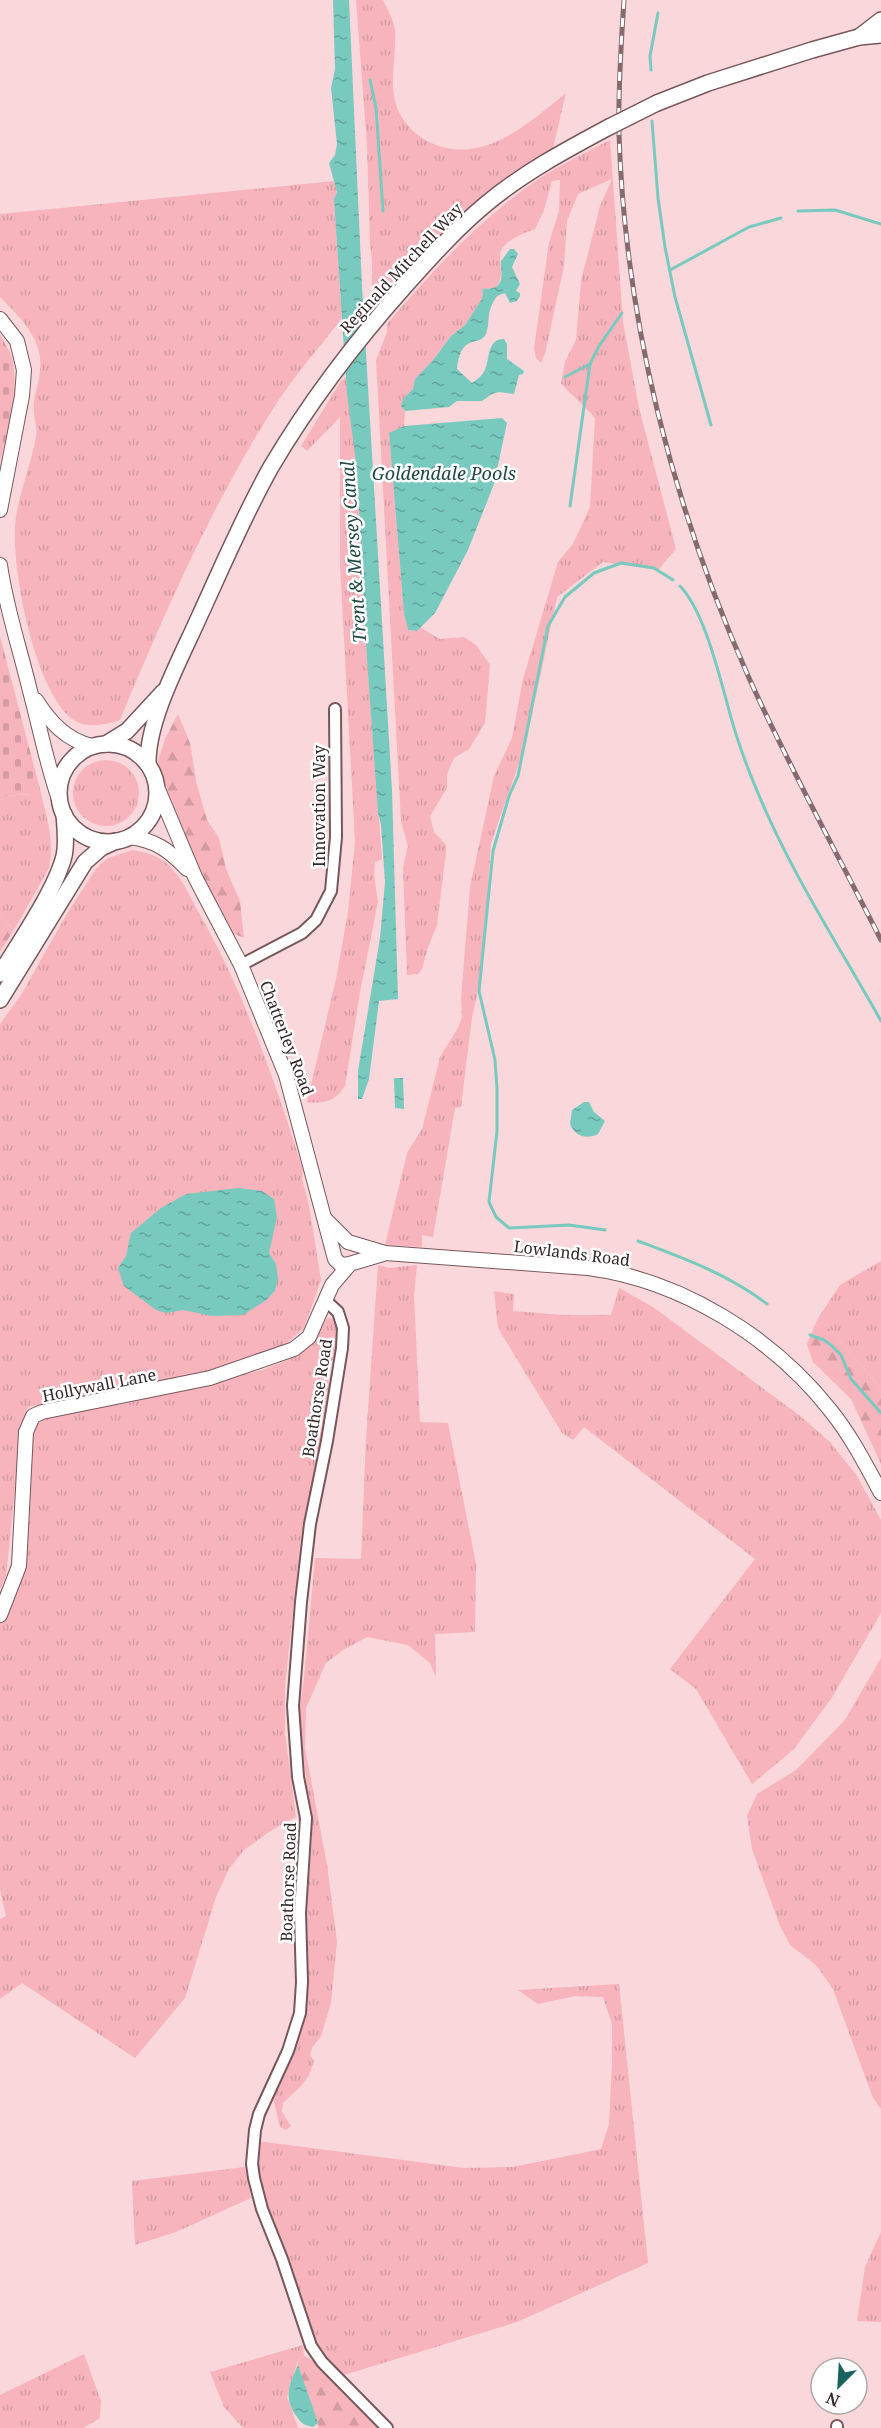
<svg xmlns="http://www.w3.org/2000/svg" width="881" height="2428" viewBox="0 0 881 2428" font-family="'Noto Serif',serif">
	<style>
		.grass { fill: url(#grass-tufts) }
		.forest { fill: url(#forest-firs) }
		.cemetery { fill: url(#cemetery-stones) }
		.water { fill: url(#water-ripples) }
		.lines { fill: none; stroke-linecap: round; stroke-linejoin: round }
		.stream { stroke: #78cabf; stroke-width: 3 }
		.street-casing { stroke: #76585c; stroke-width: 14 }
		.secondary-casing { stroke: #76585c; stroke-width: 16 }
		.primary-casing { stroke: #76585c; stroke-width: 18 }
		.street { stroke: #fff; stroke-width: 10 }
		.secondary { stroke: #fff; stroke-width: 14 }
		.primary { stroke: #fff; stroke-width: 15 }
		.rail-casing { stroke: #826c6e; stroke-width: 5 }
		.rail { stroke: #fff; stroke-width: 3; stroke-dasharray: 9; stroke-linecap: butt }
		.primary-bridge-casing { stroke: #76585c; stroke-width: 18; stroke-linecap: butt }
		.primary-bridge { stroke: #fff; stroke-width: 15 }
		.labels { text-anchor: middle; stroke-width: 5; stroke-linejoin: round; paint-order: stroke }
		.street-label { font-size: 16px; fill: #352729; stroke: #fff }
		.water-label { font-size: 18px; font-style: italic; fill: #214843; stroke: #fff }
	</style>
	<defs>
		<pattern id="grass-tufts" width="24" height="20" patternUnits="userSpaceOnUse" patternTransform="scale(1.5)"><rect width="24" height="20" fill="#f7b4bc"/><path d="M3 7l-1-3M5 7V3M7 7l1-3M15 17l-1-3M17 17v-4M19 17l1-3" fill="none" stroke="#d49ba2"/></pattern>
		<pattern id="forest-firs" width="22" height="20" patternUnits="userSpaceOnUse" patternTransform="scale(1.5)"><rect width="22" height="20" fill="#f7b4bc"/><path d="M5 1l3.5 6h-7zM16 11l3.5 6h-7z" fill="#d49ba2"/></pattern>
		<pattern id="cemetery-stones" width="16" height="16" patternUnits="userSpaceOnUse" patternTransform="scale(1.5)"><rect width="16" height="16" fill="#f7b4bc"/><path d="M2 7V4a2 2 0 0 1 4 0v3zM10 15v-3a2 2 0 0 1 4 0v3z" fill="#d49ba2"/></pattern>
		<pattern id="water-ripples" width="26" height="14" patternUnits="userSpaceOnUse" patternTransform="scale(1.5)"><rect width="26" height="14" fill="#78cabf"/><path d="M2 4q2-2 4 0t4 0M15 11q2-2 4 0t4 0" fill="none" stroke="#63a49b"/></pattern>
	</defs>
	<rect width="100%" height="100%" fill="#fad7da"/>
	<g class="grass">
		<path d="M356,0H383C387,9 394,20 395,30C397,56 388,82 397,108C403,123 417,137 431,143C482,166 528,124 566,93L553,148C489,191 418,245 372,308C371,287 374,266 370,245L367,145Z"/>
		<path d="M610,140L623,322L639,408L676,549L658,570L603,562L557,597L526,743L491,843L482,973L472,1017L461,1107L455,1108L433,1237L422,1235V1247L385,1245L407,1153L422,1129L440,1057L458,1028L462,1017L461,999L470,887L494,776L512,738L523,679L558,562L573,544L590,507L595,418C584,405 572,396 561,383L565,362L576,340L581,281L600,206L612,179L578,194L567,221L564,266L545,354L541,363L536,358L534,348L549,243L559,211L560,180L552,181L543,213L535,229C524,233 499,242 500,257C500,268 505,278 495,288H487L482,293V299L465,325L451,336L433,360L415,379L413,389L401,406L405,411L404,426L389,434L404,613L408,630L416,631L421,628L440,639L464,637L476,645L490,665L485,723L469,749L454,758L447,774V788L430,816L434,832L446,845V852L437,925L427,950L422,969L418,974L407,975L403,867L408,847L401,821L376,360L387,332V324C431,272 480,219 537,180C560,165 585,153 610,140Z"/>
		<path d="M334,181L337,192L334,199L342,318C319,348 293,377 273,409C211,506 164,614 120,720C105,725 86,729 72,719C35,690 12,572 15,526C17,497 31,466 36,437C38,426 32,414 34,401C37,384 42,375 40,357C37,333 16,313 0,297V214Z"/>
		<path d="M346,377L357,470L366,645L382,859L375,862L374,875L378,902L360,992L345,1086C335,1101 325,1104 307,1102L336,979L348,912L355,842L340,564V417L307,451L301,446L341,381Z"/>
		<circle cx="106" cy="793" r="33"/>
		<path d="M40,789C46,815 55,841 49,868L14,930L0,916V796L33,794Z"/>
		<path d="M133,850C149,853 163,857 173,870C184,882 191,899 199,913C245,994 275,1082 303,1170L302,1179L309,1205L321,1280L304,1328L287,1343L258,1355L186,1379L28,1407L21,1433L6,1576L0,1590V1024L21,995L68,912L96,869L108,858Z"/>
		<polygon points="881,1261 881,1389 831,1330 817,1320 840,1285"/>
		<polygon points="378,1265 389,1268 417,1265 414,1296 420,1422 448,1423 476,1564 475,1632 435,1634 436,1677 430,1663 408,1645 367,1637 343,1650 326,1663 306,1708 305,1748 327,1865 337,1941 331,2003 321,2036 312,2048 310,2055 314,2061 309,2075 301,2086 283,2103 282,2112 291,2126 286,2130 280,2127 273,2098 289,2062 306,2004 304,1948 312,1837 299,1713 304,1678 315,1558 361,1559 366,1439"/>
		<polygon points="619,1288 653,1307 799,1415 830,1442 857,1476 881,1520 881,1613 831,1699 793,1750 752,1784 696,1689 670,1669 755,1559 584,1427 573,1440 562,1433 498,1328 494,1291 514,1294 513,1311 563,1315 611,1315"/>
		<polygon points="327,1318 333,1319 337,1328 337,1340 336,1354 328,1367 327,1374 331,1394 300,1545 285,1686 285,1733 296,1817 272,1830 244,1850 229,1869 216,1897 185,1998 135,2058 22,1983 0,1999 0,1919 6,1916 0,1890 0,1622 13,1590 32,1427 42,1416 123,1404 262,1370 298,1356 319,1333"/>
		<polygon points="881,1658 881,2109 873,2098 833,1989 816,1965 790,1945 780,1926 752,1849 747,1816 757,1794 796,1770 845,1720"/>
		<polygon points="619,1984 648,2263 517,2322 344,2375 329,2366 315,2345 271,2222 258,2180 258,2141 464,2168 513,2167 601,2149 609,2124 612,2062 612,2024 603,1997 576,1996 538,2004 518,1990"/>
		<polygon points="245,2167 251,2198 176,2232 135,2245 132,2181"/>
		<polygon points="881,2232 881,2322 857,2321 865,2267"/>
		<polygon points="303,2345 304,2356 298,2360 287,2397 298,2428 243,2428 224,2407 210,2372"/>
		<polygon points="84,2354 101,2401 100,2418 83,2428 0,2428 0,2395"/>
	</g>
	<g class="forest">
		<polygon points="178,714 190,743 196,781 207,820 219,838 226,869 240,901 244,938 232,933 199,868 170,801 158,761 165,739"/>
		<polygon points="0,916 14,930 0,952"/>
		<polygon points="817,1320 831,1330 881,1389 881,1464 851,1399 813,1362 807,1344"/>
		<polygon points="304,2356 315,2362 344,2395 379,2428 319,2428 298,2366 298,2360"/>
	</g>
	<g class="cemetery">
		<path d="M0,334C3,341 8,348 11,355C21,388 8,429 0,461Z"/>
		<polygon points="0,636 40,789 33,794 0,796"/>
	</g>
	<g class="water">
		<polygon points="333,0 349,0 362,286 392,790 398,999 379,1001 369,1079 362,1099 358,1099 358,1071 380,938 385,882 381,825 378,813 366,645 357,470 347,394 334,199 337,192 329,163 335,155 337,144 331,88 335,69"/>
		<path d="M510,249H514L518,254L512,267L520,284L516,291L520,293V296L517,301L510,303L505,293L497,296C485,313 491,321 486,334C479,348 462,331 457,369L472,383C476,380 481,377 483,373C491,363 485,339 504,339L507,344V359L524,371L523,374L519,375L514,394L499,392L492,394L482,401H457L449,407L405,411L401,406L403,399L413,389L415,379L433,360L451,336L465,325L482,299L483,289C486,288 490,289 493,288C506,284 500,269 501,261Z"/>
		<polygon points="502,418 507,423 494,484 468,550 435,613 417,631 408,630 404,613 389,433 404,426"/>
		<polygon points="394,1078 403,1078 404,1109 395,1108"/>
		<path d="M584,1102H589L594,1112L605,1121L598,1134C586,1140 575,1136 570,1124L572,1110Z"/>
		<polygon points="239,1188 262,1191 274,1199 277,1217 269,1253 276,1264 278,1278 275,1291 265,1301 243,1315 212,1316 183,1310 166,1313 156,1310 124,1286 118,1268 126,1256 131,1233 161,1208 186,1194"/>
		<path d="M298,2365L318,2423L313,2427C304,2425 302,2424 297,2417C283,2398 289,2385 298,2365Z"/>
	</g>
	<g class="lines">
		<g class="stream">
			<polyline points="651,70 650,56 658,13"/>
			<polyline points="370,80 376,108 383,211"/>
			<polyline points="652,121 658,198 665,247 675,297 711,425"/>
			<polyline points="798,211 835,210 881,224"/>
			<polyline points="670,270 749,227 781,218"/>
			<polyline points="565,377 590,364"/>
			<polyline points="570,506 590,364 599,346 622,313"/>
			<path d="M680,586C703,610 717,667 726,699C734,731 745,763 758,793C791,873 839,946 881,1021"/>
			<polyline points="605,1230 569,1225 509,1228 496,1217 489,1202 497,1131 497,1088 495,1060 479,991 493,851 509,796 518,776 548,626 565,597 594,573 621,563 654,568 673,580"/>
			<path d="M638,1241C683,1258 728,1274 767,1304"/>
			<polyline points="810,1335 824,1340 832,1346 841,1355 851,1379 881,1413"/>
		</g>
		<g class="street-casing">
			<g id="street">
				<polyline points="241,965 302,933 316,920 331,891 336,837 335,709"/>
				<polyline points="325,1300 338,1312 343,1328 342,1348 327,1441 310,1524 301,1602 293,1706 298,1777 306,1818 300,1913 302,1982 300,2013 288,2051 259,2114 255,2130 252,2164 254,2178 262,2209 282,2259 311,2346 322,2362 387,2428"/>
				<polyline points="837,2426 837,2428"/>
			</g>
		</g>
		<g class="secondary-casing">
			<g id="secondary">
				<polyline points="0,319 17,341 24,370 22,396 0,510"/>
				<path d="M0,565C6,608 20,649 30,691C40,728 47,766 60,802"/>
				<path d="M36,700C50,722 66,740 92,746"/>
				<polyline points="157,787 195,877 241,965 286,1075 335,1259 340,1264 346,1265 383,1254"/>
				<path d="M129,837C155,840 169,850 187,869"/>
				<path d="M325,1219L348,1242L385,1253L588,1268C681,1280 773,1337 831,1411C851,1436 866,1465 881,1493"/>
				<polyline points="0,1615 19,1566 26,1432 33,1416 42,1412 210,1378 294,1349 309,1337 332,1285 350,1264"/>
			</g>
		</g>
		<g class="primary-casing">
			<g id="primary">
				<polyline points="859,37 881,20"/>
				<polyline points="657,103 708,83 812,50 859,37 881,35"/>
				<polyline points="106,744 127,731 163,692"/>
				<circle cx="108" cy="793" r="49"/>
				<path d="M148,764C147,719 182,656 200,615C223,565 244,515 271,467C310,401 355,342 406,285C431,257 457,228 486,204C523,173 566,150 609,127"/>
				<path d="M0,974C19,943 56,889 64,856C67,843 65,828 64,814"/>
				<polyline points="0,1000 85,862 101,848 116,841"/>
			</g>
		</g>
		<use href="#street" class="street"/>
		<use href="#secondary" class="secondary"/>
		<use href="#primary" class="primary"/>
		<g class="rail-casing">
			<path id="rail" d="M624,0C621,44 618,90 619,134C625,322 673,507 749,678C789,767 837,853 881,940"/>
		</g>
		<use href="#rail" class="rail"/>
		<g class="primary-bridge-casing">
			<polyline id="primary-bridge" points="609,127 657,103"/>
		</g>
		<use href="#primary-bridge" class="primary-bridge"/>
	</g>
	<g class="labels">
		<g class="street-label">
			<text transform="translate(401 268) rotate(-47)" y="6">Reginald Mitchell Way</text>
			<text transform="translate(319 806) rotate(-90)" y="6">Innovation Way</text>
			<text transform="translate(287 1038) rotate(69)" y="6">Chatterley Road</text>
			<text transform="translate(572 1253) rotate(7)" y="6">Lowlands Road</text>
			<text transform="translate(99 1385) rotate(-11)" y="6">Hollywall Lane</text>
			<text transform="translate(317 1398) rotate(-81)" y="6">Boathorse Road</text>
			<text transform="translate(288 1882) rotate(-88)" y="6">Boathorse Road</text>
		</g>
		<g class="water-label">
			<text x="444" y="480">Goldendale Pools</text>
			<text transform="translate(354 552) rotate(-94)" y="6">Trent &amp; Mersey Canal</text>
		</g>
	</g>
	<g transform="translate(839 2386) rotate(204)"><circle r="28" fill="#ffffff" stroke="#aea9a9" stroke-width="1.5"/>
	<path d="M0-4.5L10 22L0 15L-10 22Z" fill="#18645c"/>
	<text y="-9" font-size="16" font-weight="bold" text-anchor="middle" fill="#352729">N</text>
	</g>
</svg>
